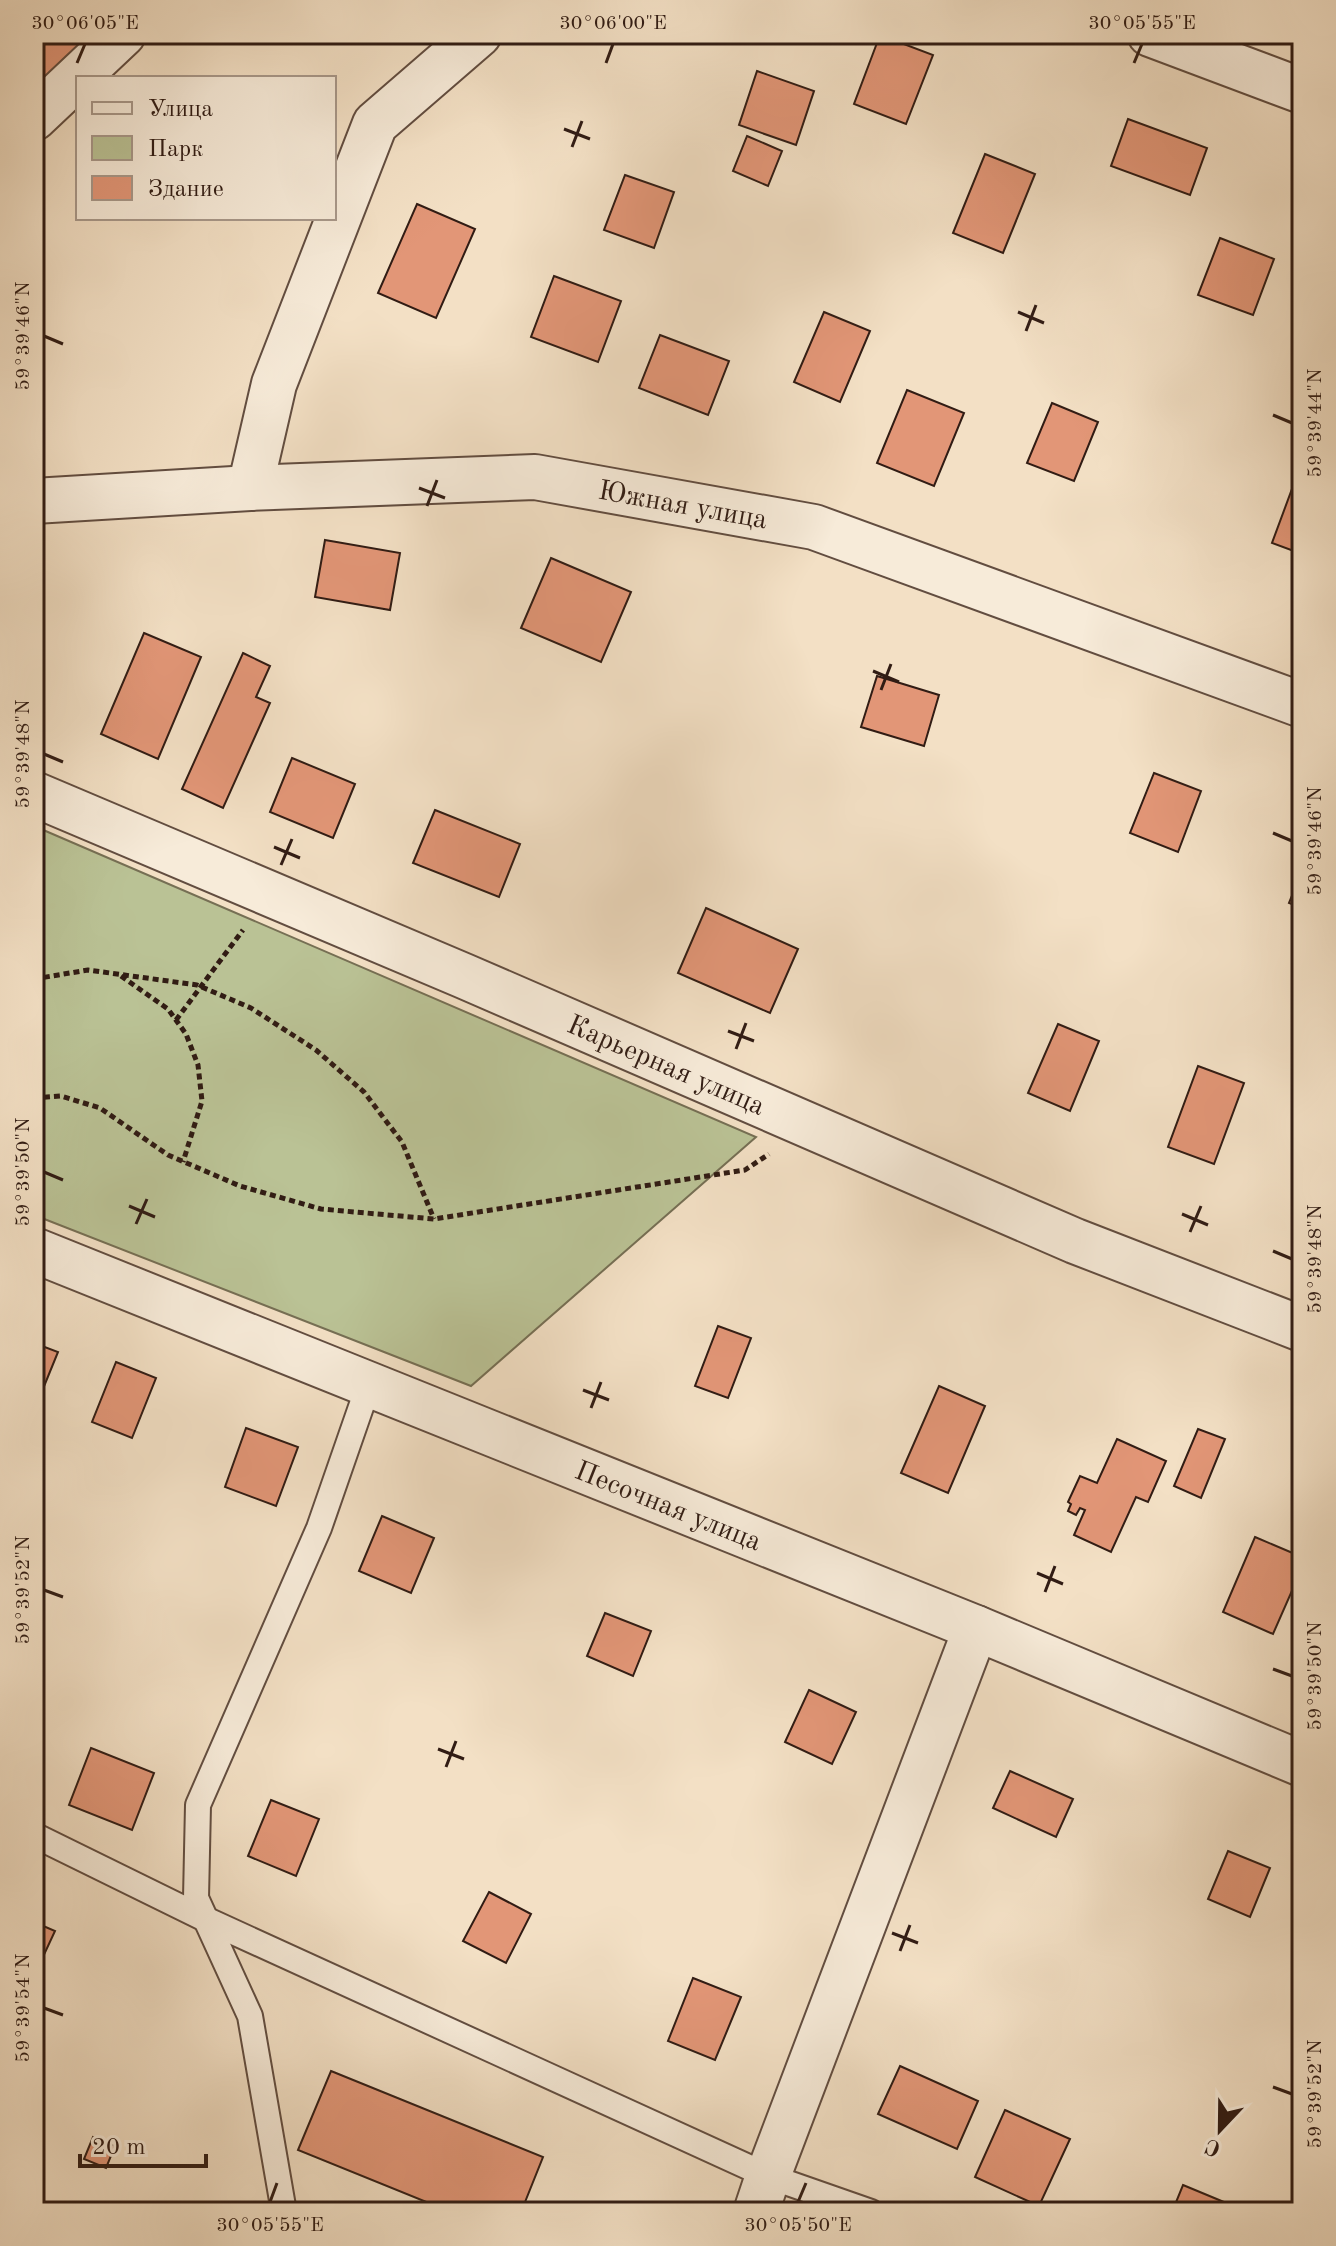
<svg xmlns="http://www.w3.org/2000/svg" width="1336" height="2246" viewBox="0 0 1336 2246" font-family="'Old Standard TT',serif">
	<style>
		.green { fill: #bac295; stroke: #766f54; stroke-width: 2 }
		.building { fill: #e29677; stroke: #311c14; stroke-width: 2 }
		.lines { fill: none; stroke-linecap: round; stroke-linejoin: round }
		.service-casing { stroke: #624d40; stroke-width: 28 }
		.minor-casing { stroke: #624d40; stroke-width: 48 }
		.tertiary-casing { stroke: #624d40; stroke-width: 48 }
		.path { stroke: #311c14; stroke-width: 5; stroke-dasharray: 6 4; stroke-linecap: butt }
		.service { stroke: #f7ebd9; stroke-width: 24 }
		.minor { stroke: #f7ebd9; stroke-width: 44 }
		.tertiary { stroke: #f7ebd9; stroke-width: 44 }
		.ticks { fill: none; stroke: #311c14; stroke-width: 3 }
		.labels { text-anchor: middle; stroke-width: 7; stroke-linejoin: round; paint-order: stroke }
		.street-label { font-size: 28px; fill: #311c14; stroke: #f7ebd9 }
		.neatline { fill: none; stroke: #311c14; stroke-width: 3 }
		.ticks-label { font-size: 20px; text-anchor: middle; fill: #311c14 }
	</style>
	<rect width="100%" height="100%" fill="#f3e0c5"/>
	<filter id="stains"><feTurbulence type="fractalNoise" baseFrequency=".0025" numOctaves="4"/><feColorMatrix values="0 0 0 0 .2 0 0 0 0 .09 0 0 0 0 .02 0 0 0 .5 -.17"/></filter>
	<radialGradient id="worn" r=".72"><stop offset=".6" stop-color="#630" stop-opacity="0"/><stop offset="1" stop-color="#630" stop-opacity=".3"/></radialGradient>
	<polygon class="green" points="34,826 756,1137 471,1386 34,1215"/>
	<g class="building">
		<polygon points="34,34 90,34 34,88"/>
		<polygon points="880,35 933,55 906,124 854,104"/>
		<polygon points="757,71 814,91 796,145 739,125"/>
		<polygon points="1128,119 1207,148 1190,195 1111,166"/>
		<polygon points="747,136 782,151 768,186 733,171"/>
		<polygon points="985,154 1035,174 1003,253 953,233"/>
		<polygon points="625,175 674,192 654,248 604,230"/>
		<polygon points="417,204 475,229 436,318 378,293"/>
		<polygon points="1220,238 1274,259 1253,315 1198,295"/>
		<polygon points="554,276 621,301 598,362 531,337"/>
		<polygon points="824,312 870,331 840,402 794,382"/>
		<polygon points="660,335 729,361 708,415 639,388"/>
		<polygon points="907,390 964,413 934,486 877,463"/>
		<polygon points="1052,403 1098,422 1074,481 1027,463"/>
		<polygon points="1296,478 1302,480 1302,554 1272,543"/>
		<polygon points="325,540 400,553 390,610 315,597"/>
		<polygon points="551,558 631,592 601,662 521,628"/>
		<polygon points="144,633 201,657 158,759 101,734"/>
		<polygon points="243,653 270,666 256,697 270,703 223,808 182,789"/>
		<polygon points="877,676 939,695 924,746 861,727"/>
		<polygon points="292,758 355,784 333,838 270,812"/>
		<polygon points="1154,773 1201,791 1178,852 1130,833"/>
		<polygon points="435,810 520,844 499,897 413,863"/>
		<polygon points="1302,871 1302,908 1289,903"/>
		<polygon points="706,908 798,949 770,1013 678,973"/>
		<polygon points="1058,1024 1099,1041 1070,1111 1028,1093"/>
		<polygon points="1198,1066 1244,1083 1214,1164 1168,1147"/>
		<polygon points="718,1326 751,1338 728,1398 695,1386"/>
		<polygon points="34,1343 58,1352 36,1406 34,1405"/>
		<polygon points="116,1362 156,1378 132,1438 92,1422"/>
		<polygon points="939,1386 985,1406 948,1493 901,1473"/>
		<polygon points="246,1428 298,1447 276,1506 225,1487"/>
		<polygon points="1198,1429 1225,1439 1201,1498 1174,1486"/>
		<polygon points="1117,1439 1166,1461 1148,1502 1136,1497 1111,1552 1074,1535 1085,1510 1080,1508 1076,1515 1068,1511 1071,1504 1068,1502 1080,1476 1097,1483"/>
		<polygon points="382,1516 434,1538 411,1593 359,1571"/>
		<polygon points="1255,1537 1302,1557 1302,1568 1273,1634 1223,1612"/>
		<polygon points="605,1613 651,1631 633,1676 587,1656"/>
		<polygon points="809,1690 856,1712 832,1764 785,1742"/>
		<polygon points="91,1748 154,1773 132,1830 69,1805"/>
		<polygon points="1010,1771 1073,1799 1056,1837 993,1808"/>
		<polygon points="271,1800 319,1819 296,1876 248,1856"/>
		<polygon points="1228,1851 1270,1868 1250,1917 1208,1899"/>
		<polygon points="489,1892 531,1914 506,1963 463,1941"/>
		<polygon points="34,1922 55,1931 35,1974 34,1974"/>
		<polygon points="693,1978 741,1997 715,2060 668,2041"/>
		<polygon points="900,2066 978,2101 957,2149 878,2114"/>
		<polygon points="331,2071 543,2157 521,2212 451,2212 298,2150"/>
		<polygon points="1005,2110 1070,2139 1039,2206 975,2177"/>
		<polygon points="93,2137 115,2146 106,2168 84,2159"/>
		<polygon points="1183,2185 1248,2212 1172,2212"/>
	</g>
	<g class="lines">
		<g class="service-casing">
			<g id="service">
				<polyline points="34,1835 205,1919 768,2176 871,2212"/>
				<polyline points="284,2212 250,2016 196,1898 198,1805 319,1528 369,1384"/>
			</g>
		</g>
		<g class="minor-casing">
			<g id="minor">
				<polyline points="1150,34 1302,91"/>
				<polyline points="34,118 123,34"/>
				<polyline points="250,488 274,384 375,124 479,34"/>
				<path id="s1" d="M34,501L250,488L535,477L814,527L1302,705"/>
				<path id="s2" d="M34,794L464,976L1075,1241L1302,1329"/>
				<polyline points="756,2212 768,2176 976,1628"/>
			</g>
		</g>
		<g class="tertiary-casing">
			<g id="tertiary">
				<path id="s3" d="M34,1250L976,1628L1302,1764"/>
			</g>
		</g>
		<g class="path">
			<polyline points="121,976 168,1009 186,1034 198,1065 202,1101 183,1162"/>
			<polyline points="34,979 88,970 197,985 251,1008 316,1050 364,1092 402,1142 434,1219"/>
			<polyline points="176,1020 243,930"/>
			<polyline points="34,1098 61,1096 100,1108 168,1155 240,1186 321,1209 434,1219 745,1170 769,1154"/>
		</g>
		<use href="#service" class="service"/>
		<use href="#minor" class="minor"/>
		<use href="#tertiary" class="tertiary"/>
	</g>
	<path class="ticks" d="M77,63L85,44M606,63L613,44M1134,63L1142,44M564,129L590,139M572,147L582,121M1018,312L1044,323M1026,331L1036,305M44,336L63,344M1273,415L1292,423M419,488L445,498M427,506L437,480M873,671L899,682M881,690L891,664M44,754L63,762M1273,833L1292,841M274,847L300,858M281,865L292,839M728,1031L754,1041M736,1049L746,1023M44,1172L63,1180M129,1206L155,1217M1182,1214L1208,1225M136,1224L147,1199M1190,1232L1201,1206M1273,1251L1292,1259M583,1390L609,1400M591,1408L601,1382M1037,1573L1063,1584M44,1590L63,1597M1045,1592L1055,1566M1273,1669L1292,1676M438,1749L464,1759M446,1767L456,1741M892,1933L918,1943M900,1951L910,1925M44,2008L63,2015M1273,2087L1292,2094M270,2202L277,2183M798,2202L806,2183"/>
	<g class="labels">
		<g class="street-label">
			<text dy="10" stroke="none"><textPath href="#s1" startOffset="652">Южная улица</textPath></text>
			<text dy="10" stroke="none"><textPath href="#s2" startOffset="688">Карьерная улица</textPath></text>
			<text dy="10" stroke="none"><textPath href="#s3" startOffset="684">Песочная улица</textPath></text>
		</g>
	</g>
	<rect width="1336" height="2246" fill="none" stroke="#f3e0c5" stroke-width="88"/>
	<rect x="76" y="76" width="260" height="144" fill="#f7ebd9" stroke="#a8988a" stroke-width="2"/>
	<rect x="92" y="102" width="40" height="12" fill="#f7ebd9" stroke="#a8988a" stroke-width="2"/>
	<text x="148" y="116" font-size="24" fill="#311c14">Улица</text>
	<rect x="92" y="136" width="40" height="24" fill="#bac295" stroke="#a8988a" stroke-width="2"/>
	<text x="148" y="156" font-size="24" fill="#311c14">Парк</text>
	<rect x="92" y="176" width="40" height="24" fill="#e29677" stroke="#a8988a" stroke-width="2"/>
	<text x="148" y="196" font-size="24" fill="#311c14">Здание</text>
	<g transform="translate(1220 2130) rotate(202)" stroke="#f7ebd9" stroke-width="6" paint-order="stroke">
	<path d="M0-6L14 30L0 20L-14 30Z" fill="#311c14"/>
	<text y="-12" font-size="22" font-weight="bold" text-anchor="middle" fill="#311c14">С</text>
	</g>
	<path d="M80 2154v12h126v-12" fill="none" stroke="#311c14" stroke-width="4"/>
	<text x="92" y="2154" font-size="24" fill="#311c14" stroke="#f7ebd9" stroke-width="6" paint-order="stroke">20 m</text>
	<rect x="44" y="44" width="1248" height="2158" class="neatline"/>
	<g class="ticks-label">
		<text x="85" y="29">30°06'05"E</text>
		<text x="613" y="29">30°06'00"E</text>
		<text x="1142" y="29">30°05'55"E</text>
		<text transform="translate(22 336) rotate(-90)" y="7">59°39'46"N</text>
		<text transform="translate(1314 423) rotate(-90)" y="7">59°39'44"N</text>
		<text transform="translate(22 754) rotate(-90)" y="7">59°39'48"N</text>
		<text transform="translate(1314 841) rotate(-90)" y="7">59°39'46"N</text>
		<text transform="translate(22 1172) rotate(-90)" y="7">59°39'50"N</text>
		<text transform="translate(1314 1259) rotate(-90)" y="7">59°39'48"N</text>
		<text transform="translate(22 1590) rotate(-90)" y="7">59°39'52"N</text>
		<text transform="translate(1314 1676) rotate(-90)" y="7">59°39'50"N</text>
		<text transform="translate(22 2008) rotate(-90)" y="7">59°39'54"N</text>
		<text transform="translate(1314 2094) rotate(-90)" y="7">59°39'52"N</text>
		<text x="270" y="2231">30°05'55"E</text>
		<text x="798" y="2231">30°05'50"E</text>
	</g>
	<rect width="100%" height="100%" filter="url(#stains)"/>
	<rect width="100%" height="100%" fill="url(#worn)"/>
</svg>
